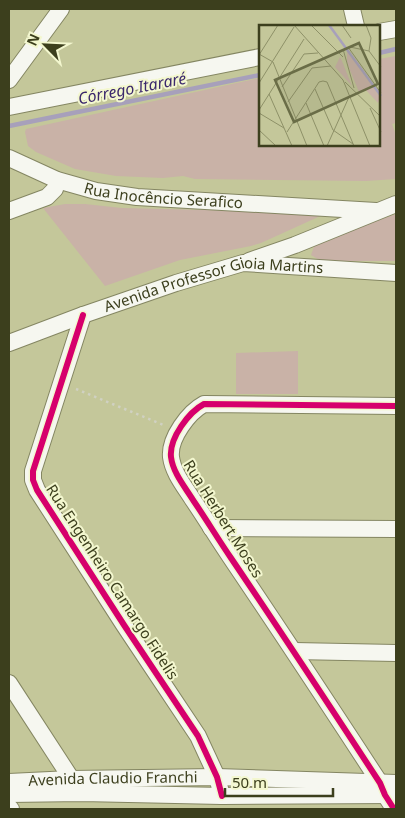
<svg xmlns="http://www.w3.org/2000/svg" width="405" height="818" viewBox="0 0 405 818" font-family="'Noto Sans',sans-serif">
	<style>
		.green { fill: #c9b2a7 }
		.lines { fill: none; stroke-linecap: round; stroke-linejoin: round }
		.stream { stroke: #a7a0bb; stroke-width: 4.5 }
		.minor-casing { stroke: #848662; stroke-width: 18 }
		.path { stroke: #d0d1c2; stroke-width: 2.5; stroke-dasharray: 2.5 4; stroke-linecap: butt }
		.minor { stroke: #f6f7f0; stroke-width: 16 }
		.cycleway-casing { stroke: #f3f7cf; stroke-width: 9 }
		.cycleway { stroke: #d6006c; stroke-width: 6 }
		.labels { text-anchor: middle; stroke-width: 4; stroke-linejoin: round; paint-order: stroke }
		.street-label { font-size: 15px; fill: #3c3f1d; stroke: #f3f7cf }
		.water-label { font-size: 16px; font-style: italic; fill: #3b286c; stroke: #f3f7cf }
		.inset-river { fill: none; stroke: #a7a0bb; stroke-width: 2.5 }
		.inset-road { fill: none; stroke: #8e9168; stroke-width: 1 }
		.view { fill: #6a6d47; fill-opacity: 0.15; stroke: #6a6d47; stroke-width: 2.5 }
		.inset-edge { fill: none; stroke: #3c3f1d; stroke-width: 2.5 }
	</style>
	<rect width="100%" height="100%" fill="#c4c79a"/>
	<g class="green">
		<polygon points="396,56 396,123 392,124 396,135 396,179 366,181 195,179 183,176 163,178 116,176 75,169 36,152 28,146 25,132 26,129 260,78 260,145 379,145 379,59"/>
		<polygon points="65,204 85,204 122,208 327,213 261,243 251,246 180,260 105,286 43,208"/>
		<polygon points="396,214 396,261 321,261 311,255 316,241 326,242 356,228"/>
		<polygon points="298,351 298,394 236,394 236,353"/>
	</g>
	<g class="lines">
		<g class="stream">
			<polyline points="379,53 396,49"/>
			<polyline points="9,126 260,75"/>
		</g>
		<g class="minor-casing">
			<g id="minor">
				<polyline points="352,9 356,26"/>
				<polyline points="379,32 396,29"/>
				<polyline points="9,80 61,9"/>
				<polyline points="9,107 260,57"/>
				<path id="s1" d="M9,158L57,180L96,191L137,197L376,211"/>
				<polyline points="9,211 47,197 55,189 57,180"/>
				<polyline points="249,261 295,245 396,204"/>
				<polyline points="83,315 33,471 33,480 37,490 124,625 198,736 217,777 222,796"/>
				<path id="s2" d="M9,343L83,315L176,283L243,263L396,273"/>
				<polyline points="211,528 396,529"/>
				<polyline points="294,651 396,653"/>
				<polyline points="9,683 76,786"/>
				<path id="s3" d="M9,782L71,779L217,777L396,783"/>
				<polyline points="9,794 82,793 222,796 394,795"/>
				<polyline points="9,807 11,809"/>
				<path d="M394,809L385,795L380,783C331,708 281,632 231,558C218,539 206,519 193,500C185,487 173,473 171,457C169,438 189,412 204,404L396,406"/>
			</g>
		</g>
		<polyline class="path" points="76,389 166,426"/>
		<use href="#minor" class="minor"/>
		<g class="cycleway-casing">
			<g id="cycleway">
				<polyline points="83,315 33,471 33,480 37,490 124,625 198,736 217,777 222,796"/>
				<path d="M394,809L385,795L380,783C331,708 281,632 231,558C218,539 206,519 193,500C185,487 173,473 171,457C169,438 189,412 204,404L396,406"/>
			</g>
		</g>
		<use href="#cycleway" class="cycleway"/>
	</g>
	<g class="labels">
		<g class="street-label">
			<text dy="5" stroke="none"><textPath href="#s1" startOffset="161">Rua Inocêncio Serafico</textPath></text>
			<text dy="5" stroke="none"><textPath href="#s2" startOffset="215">Avenida Professor Gioia Martins</textPath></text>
			<text transform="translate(223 519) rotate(58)" y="5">Rua Herbert Moses</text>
			<text transform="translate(112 582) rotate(57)" y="5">Rua Engenheiro Camargo Fidelis</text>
			<text dy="5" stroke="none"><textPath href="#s3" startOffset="104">Avenida Claudio Franchi</textPath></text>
		</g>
		<g class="water-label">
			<text transform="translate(132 88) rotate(-11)" y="6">Córrego Itararé</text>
		</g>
	</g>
	<g transform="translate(259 25)">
		<rect width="121" height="121" fill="#c4c79a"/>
		<path d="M88,26L121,72L119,78L106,64L100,67L88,38ZM81,32L83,36L93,61L76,42Z" fill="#c9b2a7"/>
		<path class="inset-river" d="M70,0L122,71"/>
		<path class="inset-road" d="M35,0L84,55L111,121M52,0L84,32M83,0L92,13M107,0L112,13L110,26M89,22L122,68M84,24L95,63M79,28L91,22L110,26L122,42M0,29L14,37L48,121M0,30L19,0M86,57L122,92M0,58L35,2M23,62L45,29L59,28M56,64L74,105L94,119M10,69L33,121M29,77L53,43L72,41M47,78L65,121M111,83L122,107M0,85L45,14M0,88L25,103M0,105L17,121M28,107L60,57L64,56L68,57L95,121M68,121L90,72"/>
		<path class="view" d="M100,18L119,59L35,97L16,55Z"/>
		<rect width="121" height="121" class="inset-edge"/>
	</g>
	<rect width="405" height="818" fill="none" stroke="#3c3f1d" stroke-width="20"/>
	<g transform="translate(45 45) rotate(294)" stroke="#f3f7cf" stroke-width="4" paint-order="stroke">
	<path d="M0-4L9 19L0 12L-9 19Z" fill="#3c3f1d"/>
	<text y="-8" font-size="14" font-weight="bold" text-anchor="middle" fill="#3c3f1d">N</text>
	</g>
	<path d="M225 788v8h108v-8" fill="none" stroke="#3c3f1d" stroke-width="2.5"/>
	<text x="232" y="788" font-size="15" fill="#3c3f1d" stroke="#f3f7cf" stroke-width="4" paint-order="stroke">50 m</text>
</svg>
